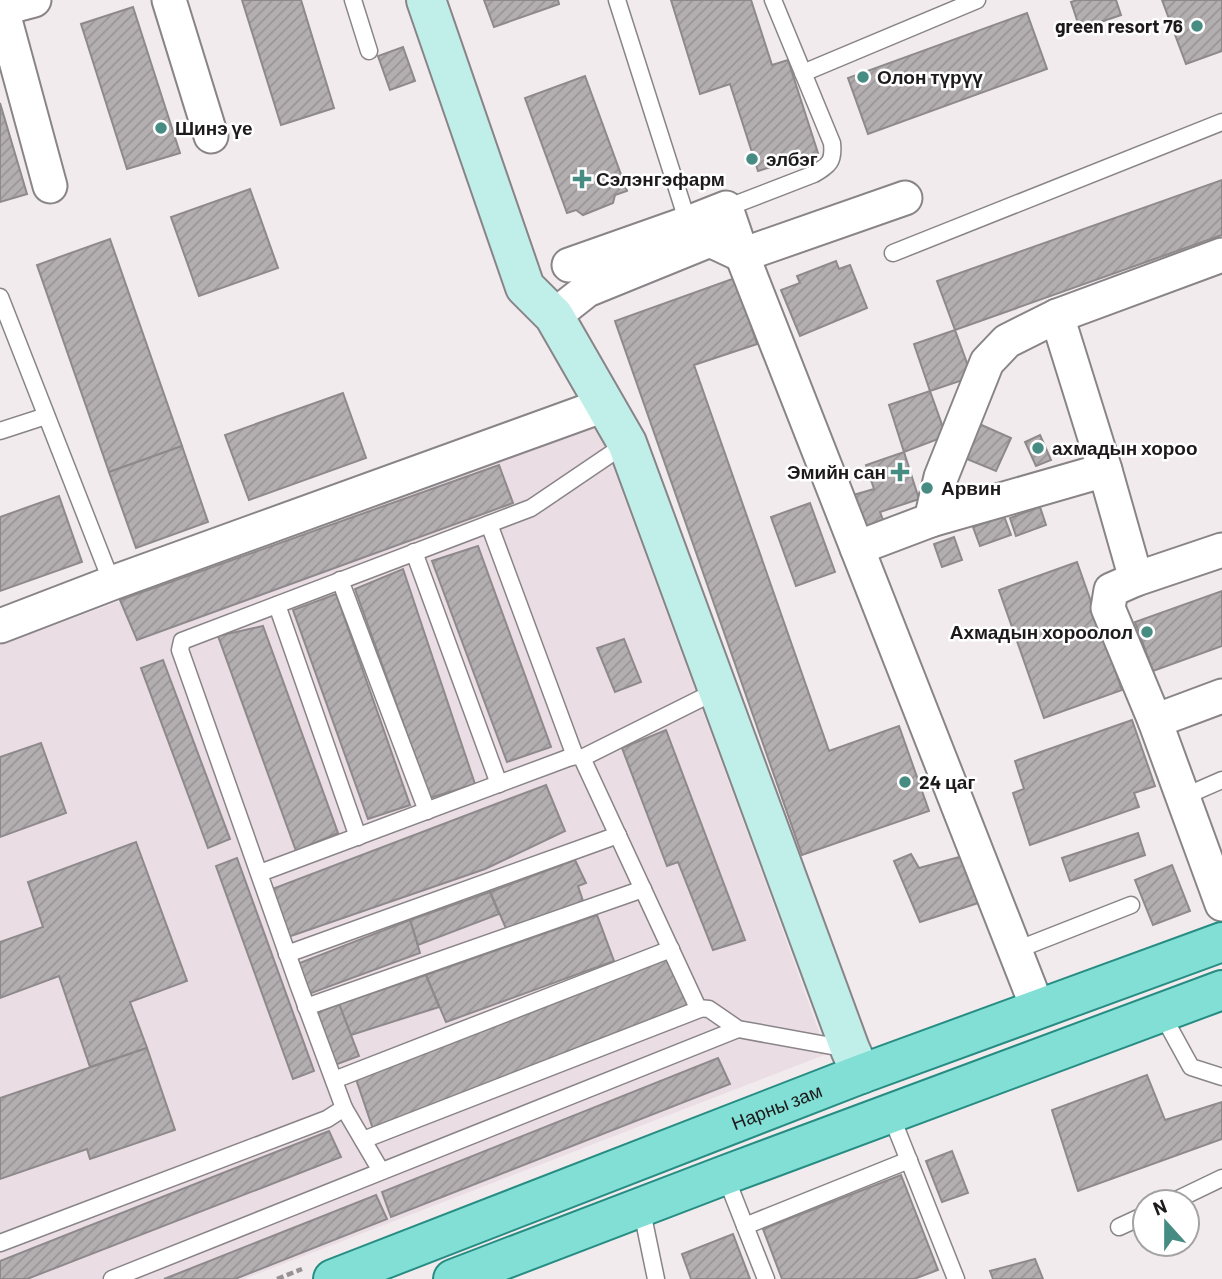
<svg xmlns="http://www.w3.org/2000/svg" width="1222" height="1279" viewBox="0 0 1222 1279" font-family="Barlow,sans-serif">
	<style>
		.built { fill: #eadde3 }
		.building { fill: url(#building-hatch); stroke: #8e898b; stroke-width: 2 }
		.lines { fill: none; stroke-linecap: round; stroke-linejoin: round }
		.lane-casing { stroke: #898487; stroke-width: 19 }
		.street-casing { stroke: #898487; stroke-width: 37 }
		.secondary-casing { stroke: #898487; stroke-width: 42 }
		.primary-casing { stroke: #278c82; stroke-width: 42 }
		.path { stroke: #979294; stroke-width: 4.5; stroke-dasharray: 7 3.5; stroke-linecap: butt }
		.lane { stroke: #fff; stroke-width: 16 }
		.street { stroke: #fff; stroke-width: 33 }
		.secondary { stroke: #c0efea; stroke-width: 38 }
		.primary { stroke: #81dfd5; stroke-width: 38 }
		.poi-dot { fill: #478c83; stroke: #fff; stroke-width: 2.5 }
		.labels { text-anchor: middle; stroke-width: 5; stroke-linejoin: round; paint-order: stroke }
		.poi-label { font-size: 19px; font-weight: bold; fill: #1c1a1b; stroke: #fff; text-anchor: start }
		.street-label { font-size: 19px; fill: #1c1a1b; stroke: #fff }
	</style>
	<defs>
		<pattern id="building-hatch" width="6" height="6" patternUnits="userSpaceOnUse" patternTransform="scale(1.75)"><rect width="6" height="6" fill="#b3aeb0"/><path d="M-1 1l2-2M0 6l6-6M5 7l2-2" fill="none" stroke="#999597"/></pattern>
	</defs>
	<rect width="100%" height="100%" fill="#f1ebee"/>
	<polygon class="built" points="598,426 762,873 827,1054 244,1279 0,1279 0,645"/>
	<g class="building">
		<polygon points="242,0 301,0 334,108 281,125"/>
		<polygon points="484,0 558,0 559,4 494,27"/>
		<polygon points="671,0 751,0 772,65 788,60 818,153 758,171 730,84 700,94"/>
		<polygon points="1077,0 1116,0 1121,15 1080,29 1071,2"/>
		<polygon points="1162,0 1222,0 1222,51 1186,64"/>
		<polygon points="133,7 180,153 127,169 81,24"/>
		<polygon points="1027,13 1047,69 868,134 848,78"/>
		<polygon points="403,47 415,81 390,90 378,56"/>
		<polygon points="585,76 627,191 615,195 613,203 583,215 576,210 567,213 525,98"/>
		<polygon points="0,103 27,194 0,202"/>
		<polygon points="1222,180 1222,235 955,330 937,281"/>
		<polygon points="250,189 278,268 199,296 171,217"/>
		<polygon points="110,239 182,446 109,472 37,265"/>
		<polygon points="836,261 839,269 850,265 867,308 800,336 781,290 800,283 797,276"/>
		<polygon points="735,278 757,344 694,365 829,751 899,726 929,811 802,855 615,321"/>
		<polygon points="955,330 972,377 930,391 914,344"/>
		<polygon points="930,391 946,436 904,452 889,405"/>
		<polygon points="343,393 366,458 249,500 225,435"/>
		<polygon points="977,423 1011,438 996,471 962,457"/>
		<polygon points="1040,435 1051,460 1036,466 1025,442"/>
		<polygon points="182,446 208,522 136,548 109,472"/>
		<polygon points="904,452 919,499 880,512 885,525 862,533 850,496 874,489 866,465"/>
		<polygon points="499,465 513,503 137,640 120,600"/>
		<polygon points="59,496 82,562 0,591 0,517"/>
		<polygon points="810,503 835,572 796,586 771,517"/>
		<polygon points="1040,507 1046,525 1016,536 1010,518"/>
		<polygon points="1004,516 1011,535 980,546 973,527"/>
		<polygon points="954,537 962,560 942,567 934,544"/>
		<polygon points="478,546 551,747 507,762 432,561"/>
		<polygon points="1077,562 1122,690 1044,718 999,590"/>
		<polygon points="403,569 475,784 430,798 355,589"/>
		<polygon points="1222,591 1222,646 1153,671 1135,622"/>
		<polygon points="336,594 410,805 368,819 293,610"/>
		<polygon points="263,626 338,833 296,851 218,636"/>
		<polygon points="624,639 641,682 615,692 597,648"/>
		<polygon points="163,660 230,839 208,848 141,668"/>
		<polygon points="1132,720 1155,786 1134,793 1139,807 1030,845 1013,793 1024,789 1015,761"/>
		<polygon points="666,730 745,940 713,950 678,862 667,866 622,748"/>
		<polygon points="41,743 66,813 0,837 0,757"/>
		<polygon points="546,785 565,831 485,869 288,937 267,891"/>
		<polygon points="1138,833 1145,855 1070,881 1062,858"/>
		<polygon points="136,842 187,981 130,1002 147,1048 90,1067 59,976 0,998 0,942 43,927 28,882"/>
		<polygon points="911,854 919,868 963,856 978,903 920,922 894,861"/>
		<polygon points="237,858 314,1071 293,1079 216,866"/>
		<polygon points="575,860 586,883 578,886 584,904 508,933 490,892"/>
		<polygon points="1172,865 1190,911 1153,925 1135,880"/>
		<polygon points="490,892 499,914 418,945 410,920"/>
		<polygon points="597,915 614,961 446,1022 426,975"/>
		<polygon points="410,920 420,953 306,995 297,964"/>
		<polygon points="668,958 690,1005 373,1129 356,1079"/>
		<polygon points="426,975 439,1007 351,1035 339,1004"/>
		<polygon points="339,1004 359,1056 332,1066 312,1015"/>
		<polygon points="147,1048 175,1130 90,1159 87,1149 0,1179 0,1098"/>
		<polygon points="718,1058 730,1084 391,1217 382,1192"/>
		<polygon points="1147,1075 1165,1120 1222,1102 1222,1139 1078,1191 1052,1110"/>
		<polygon points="329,1131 341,1157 27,1279 0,1279 0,1261"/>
		<polygon points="952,1151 968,1193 942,1202 926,1161"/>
		<polygon points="901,1175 938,1270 914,1279 782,1279 763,1229"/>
		<polygon points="376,1195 387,1219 235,1279 164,1279"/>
		<polygon points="733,1234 750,1279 691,1279 682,1254"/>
		<polygon points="1035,1259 1043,1279 993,1279 990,1271"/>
	</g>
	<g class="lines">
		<g class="lane-casing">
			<g id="lane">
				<polyline points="353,0 369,51"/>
				<polyline points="617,0 688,223"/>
				<polyline points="803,73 977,0"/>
				<path d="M726,208L814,174C829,165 834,162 832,143L773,0"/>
				<polyline points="893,253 1222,122"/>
				<polyline points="0,297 112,583"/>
				<polyline points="0,431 46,416"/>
				<polyline points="489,524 575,756"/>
				<polyline points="414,552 499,784"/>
				<polyline points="340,580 427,811"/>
				<polyline points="277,605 358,837"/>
				<polyline points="582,758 718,690"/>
				<polyline points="1183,797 1222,780"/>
				<polyline points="260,873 568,758 575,756 582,758 698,1008 709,1009 738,1029 848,1049"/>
				<polyline points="1014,951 1131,905"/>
				<polyline points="287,954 618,835"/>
				<polyline points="306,1007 643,889"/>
				<polyline points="1163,1012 1169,1027 1191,1067 1222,1077"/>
				<polyline points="334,1080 671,949"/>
				<polyline points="344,1108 381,1171"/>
				<polyline points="890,1113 956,1279"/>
				<polyline points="363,1140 700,1009"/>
				<polyline points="725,1175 745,1226"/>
				<polyline points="1172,1202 1222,1178"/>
				<polyline points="637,1208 644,1221 656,1279"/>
				<polyline points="1119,1227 1145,1215"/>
				<polyline points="0,1243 327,1119 344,1108 298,984 180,650 182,641 531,508 627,443"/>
				<polyline points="112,1279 738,1029"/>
				<polyline points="766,1279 745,1226 909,1160"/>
			</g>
		</g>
		<g class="street-casing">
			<g id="street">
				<polyline points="169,0 211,136"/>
				<polyline points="0,9 34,0"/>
				<polyline points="2,9 50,186"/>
				<polyline points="569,265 688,223 726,208 742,255 1038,1009"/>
				<polyline points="554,316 587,290 710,240 742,255 905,198"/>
				<polyline points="1057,316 1105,470"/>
				<polyline points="931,520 941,477 987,362 1007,341 1057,316 1222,255"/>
				<polyline points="857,548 931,520 1105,470 1136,579 1111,590 1108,608 1155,721 1222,904"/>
				<polyline points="1136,579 1222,550"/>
				<polyline points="0,626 112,583 604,405"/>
				<polyline points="1155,721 1222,696"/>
			</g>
		</g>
		<g class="secondary-casing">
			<polyline id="secondary" points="426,0 525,287 554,316 627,443 850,1049 861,1074"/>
		</g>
		<g class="primary-casing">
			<g id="primary">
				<path id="s1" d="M333,1279L861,1074L1222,942"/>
				<polyline points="453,1279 725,1175 1222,990"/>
			</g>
		</g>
		<polyline class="path" points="277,1279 302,1269"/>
		<use href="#lane" class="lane"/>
		<use href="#street" class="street"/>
		<use href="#secondary" class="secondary"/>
		<use href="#primary" class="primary"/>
	</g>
	<g class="poi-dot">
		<circle cx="1197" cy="26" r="7"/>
		<circle cx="863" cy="77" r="7"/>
		<circle cx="161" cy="128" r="7"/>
		<circle cx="752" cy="159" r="7"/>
		<path d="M578.5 168.5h7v7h7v7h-7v7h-7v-7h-7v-7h7z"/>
		<circle cx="1038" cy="448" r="7"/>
		<path d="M896.5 461.5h7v7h7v7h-7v7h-7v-7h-7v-7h7z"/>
		<circle cx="927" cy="488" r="7"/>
		<circle cx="1147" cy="632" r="7"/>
		<circle cx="905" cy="782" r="7"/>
	</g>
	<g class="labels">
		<g class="poi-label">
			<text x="1183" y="33" text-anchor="end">green resort 76</text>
			<text x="877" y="84">Олон түрүү</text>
			<text x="175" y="135">Шинэ үе</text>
			<text x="766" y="166">элбэг</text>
			<text x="596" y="186">Сэлэнгэфарм</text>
			<text x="1052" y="455">ахмадын хороо</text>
			<text x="886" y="479" text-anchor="end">Эмийн сан</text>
			<text x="941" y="495">Арвин</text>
			<text x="1133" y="639" text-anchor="end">Ахмадын хороолол</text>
			<text x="919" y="789">24 цаг</text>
		</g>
		<g class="street-label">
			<text dy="7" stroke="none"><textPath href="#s1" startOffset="476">Нарны зам</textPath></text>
		</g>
	</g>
	<g transform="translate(1166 1223) rotate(339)"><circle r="33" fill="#ffffff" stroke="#a4a3a4" stroke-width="2"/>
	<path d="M0-5L12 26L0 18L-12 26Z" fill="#478c83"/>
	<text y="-10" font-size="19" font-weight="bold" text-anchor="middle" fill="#1c1a1b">N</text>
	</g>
</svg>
